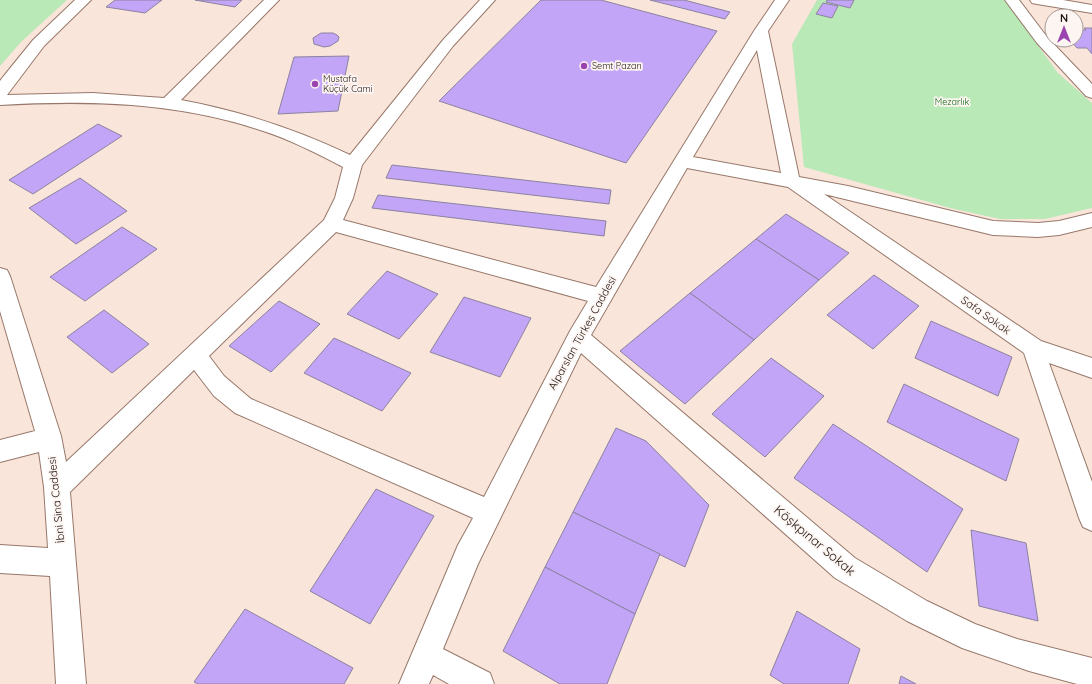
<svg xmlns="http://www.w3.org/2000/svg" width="1092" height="684" viewBox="0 0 1092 684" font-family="Quicksand,sans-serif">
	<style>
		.green { fill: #b9e9b6 }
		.building { fill: #c2a5f6; stroke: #8c829f }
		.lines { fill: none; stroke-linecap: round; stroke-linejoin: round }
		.minor-casing { stroke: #97786a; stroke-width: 2 }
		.minor { fill: #fff; fill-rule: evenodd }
		.poi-dot { fill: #9b44b0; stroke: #fdf5f2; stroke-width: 1.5 }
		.labels { text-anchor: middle; stroke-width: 3.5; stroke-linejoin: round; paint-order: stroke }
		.far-poi-label { font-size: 9px; fill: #1f130e; stroke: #fdf5f2; text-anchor: start }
		.far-park-label { font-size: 9px; fill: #0a680e; stroke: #fdf5f2 }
		.street-label { font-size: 11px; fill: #1f130e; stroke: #fdf5f2 }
		.near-street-label { font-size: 13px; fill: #1f130e; stroke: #fdf5f2 }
	</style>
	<rect width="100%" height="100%" fill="#fae5db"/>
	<g class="green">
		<polygon points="0,0 67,0 22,41 0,66"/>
		<polygon points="817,0 1005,0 1058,73 1092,103 1092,208 1045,219 1000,219 950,208 804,167 792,44"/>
	</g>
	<g class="building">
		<polygon points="115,0 162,0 145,13 106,7"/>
		<polygon points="195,0 242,0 235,7"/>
		<polygon points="541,0 601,0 717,31 626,163 439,101"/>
		<polygon points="650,0 684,0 730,12 725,19"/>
		<polygon points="827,0 854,0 850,8 826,2"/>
		<polygon points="823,3 838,6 832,18 816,14"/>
		<polygon points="1084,28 1092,28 1092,54 1087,48 1077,48 1071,41 1075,41 1076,32 1079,32 1077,30 1086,30"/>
		<polygon points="321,33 333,33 337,35 339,37 338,41 330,46 324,47 314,44 313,38"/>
		<polygon points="349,56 338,111 278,114 294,57"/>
		<polygon points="98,124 122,136 33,194 9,180"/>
		<polygon points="392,165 611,190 609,204 386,178"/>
		<polygon points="80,178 127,211 76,244 29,208"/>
		<polygon points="378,195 606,221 604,236 372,208"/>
		<polygon points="786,214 849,253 819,280 756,239"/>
		<polygon points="122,227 157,249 85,301 50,277"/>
		<polygon points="756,239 819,280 754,340 690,293"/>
		<polygon points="387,271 438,294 399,339 347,314"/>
		<polygon points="874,275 919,306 873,349 827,315"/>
		<polygon points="690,293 754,340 685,404 620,351"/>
		<polygon points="464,297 531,318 500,377 430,352"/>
		<polygon points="279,301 320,324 271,372 229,346"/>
		<polygon points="104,310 149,344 112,373 67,337"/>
		<polygon points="931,321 1012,357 998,396 915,358"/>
		<polygon points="334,338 411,373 382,411 304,373"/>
		<polygon points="771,358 824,396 765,457 712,414"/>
		<polygon points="904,384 1019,439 1006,481 887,422"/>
		<polygon points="833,424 963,509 927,572 794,478"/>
		<polygon points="616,428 646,441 709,505 685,567 573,512"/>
		<polygon points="376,489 434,516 370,624 310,591"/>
		<polygon points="573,512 660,554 635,614 545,567"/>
		<polygon points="971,530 1026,543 1038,621 979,606"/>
		<polygon points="545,567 635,614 607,684 560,684 503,651"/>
		<polygon points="245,609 353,668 344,684 198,684 194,682"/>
		<polygon points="797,611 860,649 848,684 784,684 770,675"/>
		<polygon points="901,676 916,684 899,684"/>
	</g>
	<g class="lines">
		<g class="minor-casing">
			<g id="minor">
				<path d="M75,0H91L44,46L7,95L93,93L164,98L264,0H279L181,100C240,111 296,129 350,155L443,40L480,0H495L453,46L362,165L353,198L343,220L596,287L754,31L775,0H789L768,31L799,177L848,186L993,221L1038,223L1059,221L1092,213V227L1059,235L1038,237L993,235L824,194L1041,341L1092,358V378L1049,363L1092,482V531L1083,527L1079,518L1024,353L788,187L687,168L591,335L855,558L927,601L975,624L1017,639L1092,658V684H1077L1029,671L962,648L907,621L835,578L581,353L478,564L443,649L490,673L494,684H449L433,675L429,684H399L458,545L473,518L235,413L214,396L194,370L70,492L86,684H56L50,576L0,573V545L48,548L44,487L39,452L0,462V440L35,431L0,311V268L7,270L10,276L61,436L66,462L324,220L335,198L343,167C316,153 289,139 260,130C175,102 88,100 0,105V81L3,77L33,40ZM757,50L781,173L693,157ZM336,232L588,301L570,331L484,497L251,399L224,376L209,356Z"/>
				<polygon points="1005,0 1019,0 1047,37 1092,84 1092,98 1086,96 1037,43"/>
				<polygon points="1030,0 1063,0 1092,5 1092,13 1037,4 1032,3"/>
			</g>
		</g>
		<use href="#minor" class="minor"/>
	</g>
	<g class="poi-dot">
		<circle cx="584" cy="66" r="4"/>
		<circle cx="315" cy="84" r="4"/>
	</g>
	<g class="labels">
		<g class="far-poi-label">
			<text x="592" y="69">Semt Pazarı</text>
			<text x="323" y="82">Mustafa<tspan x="323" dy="10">Küçük Cami</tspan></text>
		</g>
		<g class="far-park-label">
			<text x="952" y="105">Mezarlık</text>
		</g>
		<g class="street-label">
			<text transform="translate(986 315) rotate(35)" y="4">Safa Sokak</text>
			<text transform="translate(582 333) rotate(-61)" y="4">Alparslan Türkeş Caddesi</text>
			<text transform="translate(56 500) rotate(-96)" y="4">İbni Sina Caddesi</text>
		</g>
		<g class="near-street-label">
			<text transform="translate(815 540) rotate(40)" y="5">Köşkpınar Sokak</text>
		</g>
	</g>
	<g transform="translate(1064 28)"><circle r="19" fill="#fdf5f2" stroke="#a49b97"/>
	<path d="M0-3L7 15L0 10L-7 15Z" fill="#9b44b0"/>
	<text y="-6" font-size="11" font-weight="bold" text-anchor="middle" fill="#1f130e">N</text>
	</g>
</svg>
